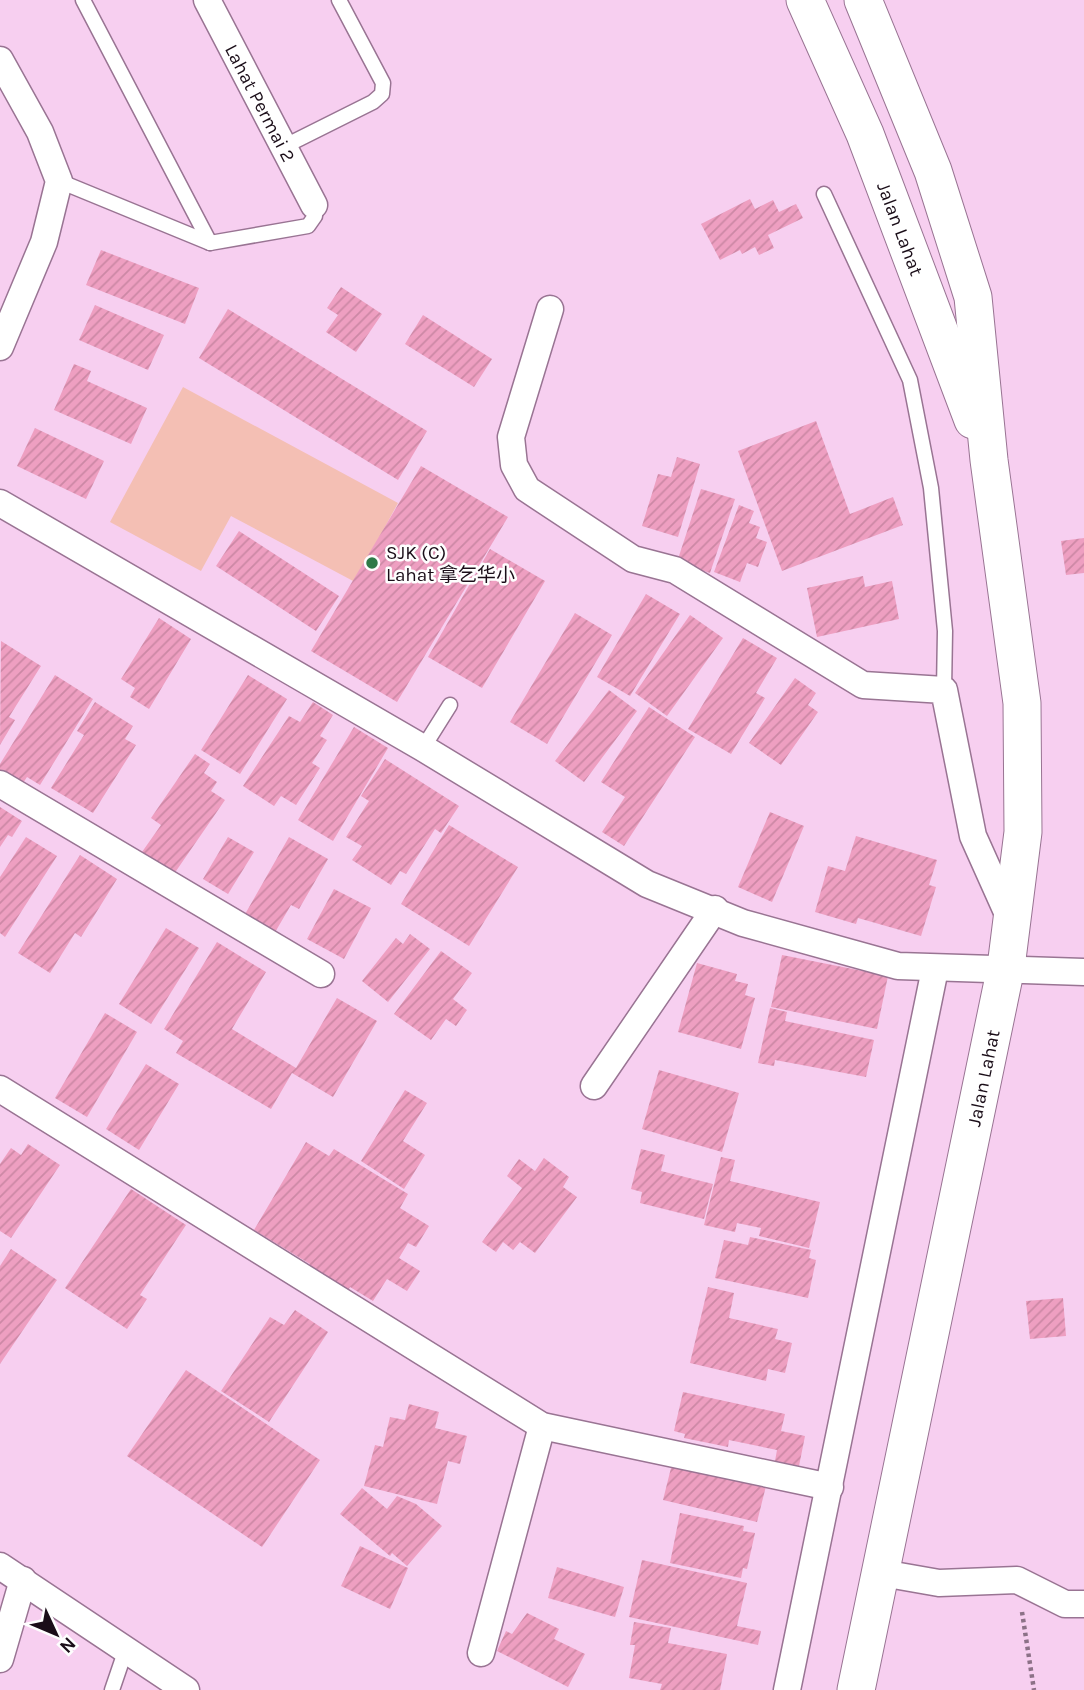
<svg xmlns="http://www.w3.org/2000/svg" width="1084" height="1690" viewBox="0 0 1084 1690" font-family="Karla,'Noto Sans SC',sans-serif">
	<style>
		.green { fill: #f4bfb4 }
		.building { fill: url(#building-hatch) }
		.lines { fill: none; stroke-linecap: round; stroke-linejoin: round }
		.service-casing { stroke: #997493; stroke-width: 17 }
		.minor-casing { stroke: #997493; stroke-width: 29 }
		.secondary-casing { stroke: #997493; stroke-width: 39 }
		.path { stroke: #8c7187; stroke-width: 4.5; stroke-dasharray: 3.5 3.5; stroke-linecap: butt }
		.service { stroke: #fff; stroke-width: 14 }
		.minor { stroke: #fff; stroke-width: 26 }
		.secondary { stroke: #fff; stroke-width: 37 }
		.poi-dot { fill: #2e7a48; stroke: #fefefe; stroke-width: 2.5 }
		.labels { text-anchor: middle; stroke-width: 5; stroke-linejoin: round; paint-order: stroke }
		.street-label { font-size: 19px; fill: #1a0d18; stroke: #fefefe }
		.poi-label { font-size: 19px; fill: #1a0d18; stroke: #fefefe; text-anchor: start }
	</style>
	<defs>
		<pattern id="building-hatch" width="6" height="6" patternUnits="userSpaceOnUse" patternTransform="scale(1.75)"><rect width="6" height="6" fill="#ee9fc1"/><path d="M-1 1l2-2M0 6l6-6M5 7l2-2" fill="none" stroke="#cc88a5"/></pattern>
	</defs>
	<rect width="100%" height="100%" fill="#f7cff0"/>
	<polygon class="green" points="183,387 398,503 355,582 231,516 201,571 110,522"/>
	<g class="building">
		<polygon points="750,199 755,209 773,200 779,212 796,204 803,218 768,235 774,248 759,255 755,247 742,254 740,250 720,260 701,224"/>
		<polygon points="101,250 199,288 185,324 86,285"/>
		<polygon points="341,287 382,314 356,352 326,332 338,315 327,308"/>
		<polygon points="95,305 164,335 148,370 79,340"/>
		<polygon points="228,309 427,431 398,480 199,358"/>
		<polygon points="423,315 492,359 474,387 405,344"/>
		<polygon points="74,364 91,371 87,381 147,408 131,444 54,410"/>
		<polygon points="816,421 850,514 893,497 903,525 782,571 738,451"/>
		<polygon points="35,428 104,461 86,499 17,466"/>
		<polygon points="677,457 700,464 678,537 642,526 658,474 671,477"/>
		<polygon points="421,466 508,517 397,702 311,651"/>
		<polygon points="701,489 735,499 710,573 677,562"/>
		<polygon points="739,505 754,511 749,523 760,527 756,538 767,542 758,567 747,563 740,582 714,572"/>
		<polygon points="239,531 339,596 316,631 216,566"/>
		<polygon points="1084,538 1084,573 1066,575 1061,541"/>
		<polygon points="490,549 545,581 482,688 428,657"/>
		<polygon points="863,576 865,587 892,581 899,619 817,637 807,588"/>
		<polygon points="646,594 680,614 630,696 597,677"/>
		<polygon points="575,613 612,635 547,744 510,722"/>
		<polygon points="690,615 723,638 667,716 635,693"/>
		<polygon points="159,618 191,639 149,709 130,697 135,688 121,679"/>
		<polygon points="743,638 777,658 756,693 765,698 731,754 688,729"/>
		<polygon points="1,641 41,666 9,717 15,720 0,745"/>
		<polygon points="55,675 93,699 40,785 27,777 21,786 0,773 0,764"/>
		<polygon points="248,675 287,699 240,774 201,750"/>
		<polygon points="795,678 816,693 808,705 818,712 781,765 749,743"/>
		<polygon points="609,690 637,711 584,782 555,761"/>
		<polygon points="95,702 133,726 125,739 136,745 93,813 51,788 84,735 77,731"/>
		<polygon points="313,702 333,715 320,736 327,740 312,763 320,768 296,805 281,796 274,806 243,786 289,716 300,722"/>
		<polygon points="649,707 695,737 624,846 602,832 625,797 601,782"/>
		<polygon points="354,727 388,748 333,841 298,820"/>
		<polygon points="195,754 210,764 204,773 217,782 211,791 225,800 174,874 142,852 161,825 151,818"/>
		<polygon points="385,759 459,806 441,833 435,829 406,874 400,871 391,885 352,860 362,846 346,837 369,801 361,796"/>
		<polygon points="0,807 22,821 12,837 8,835 0,847"/>
		<polygon points="770,812 804,826 772,902 738,887"/>
		<polygon points="449,825 518,867 469,946 401,904"/>
		<polygon points="856,836 937,860 929,885 936,887 921,936 858,918 856,924 815,912 828,866 845,871"/>
		<polygon points="26,837 57,856 5,937 0,933 0,877"/>
		<polygon points="228,837 254,852 228,894 203,879"/>
		<polygon points="289,837 328,859 299,909 291,905 274,934 244,916"/>
		<polygon points="80,855 117,879 81,937 75,933 50,973 18,953"/>
		<polygon points="334,889 371,908 344,959 307,939"/>
		<polygon points="166,928 199,948 151,1024 119,1004"/>
		<polygon points="410,934 430,949 388,1002 362,981 396,938 403,944"/>
		<polygon points="217,942 266,972 232,1029 296,1068 337,998 377,1021 333,1097 292,1073 271,1109 176,1053 183,1041 164,1029"/>
		<polygon points="441,951 472,973 453,999 467,1010 456,1026 446,1019 431,1040 394,1014"/>
		<polygon points="782,955 888,976 877,1029 771,1007"/>
		<polygon points="697,963 737,974 735,981 748,984 745,995 755,998 741,1049 678,1032"/>
		<polygon points="770,1008 787,1012 785,1021 874,1040 866,1077 775,1060 774,1066 758,1063"/>
		<polygon points="105,1013 137,1032 87,1117 55,1098"/>
		<polygon points="146,1064 179,1084 139,1150 106,1129"/>
		<polygon points="659,1070 739,1093 722,1152 642,1129"/>
		<polygon points="405,1090 427,1103 403,1141 425,1155 404,1189 361,1161"/>
		<polygon points="306,1142 329,1156 334,1149 408,1194 400,1208 429,1226 416,1247 408,1243 399,1258 420,1271 407,1291 387,1279 373,1301 350,1287 345,1296 305,1272 310,1264 254,1230"/>
		<polygon points="28,1144 60,1165 11,1238 0,1231 0,1164 11,1148 21,1155"/>
		<polygon points="641,1149 665,1155 661,1171 713,1184 704,1219 640,1203 642,1192 631,1189"/>
		<polygon points="721,1157 735,1160 730,1181 820,1202 809,1248 759,1236 761,1228 737,1223 735,1232 704,1225"/>
		<polygon points="544,1158 569,1177 563,1187 577,1197 535,1253 520,1242 513,1250 503,1242 496,1252 482,1242 522,1188 507,1176 519,1159 535,1171"/>
		<polygon points="131,1189 186,1225 140,1295 147,1299 127,1329 65,1288"/>
		<polygon points="750,1237 811,1250 809,1258 816,1260 808,1298 715,1278 724,1240 748,1245"/>
		<polygon points="11,1249 57,1280 0,1364 0,1266"/>
		<polygon points="708,1287 734,1293 729,1318 778,1329 775,1339 792,1343 785,1373 768,1369 766,1381 690,1363"/>
		<polygon points="1063,1298 1066,1336 1030,1339 1026,1301"/>
		<polygon points="295,1310 328,1332 269,1422 221,1391 270,1317 284,1325"/>
		<polygon points="186,1370 320,1460 262,1547 127,1456"/>
		<polygon points="683,1392 785,1414 781,1431 805,1436 799,1466 775,1461 777,1450 729,1440 728,1447 684,1438 685,1434 674,1431"/>
		<polygon points="409,1404 439,1412 435,1428 467,1436 460,1464 448,1461 437,1504 364,1486 375,1445 383,1447 390,1417 405,1420"/>
		<polygon points="673,1460 767,1482 757,1522 663,1500"/>
		<polygon points="362,1488 387,1509 397,1496 416,1504 442,1526 407,1566 392,1553 390,1556 340,1514"/>
		<polygon points="680,1513 744,1526 743,1531 755,1533 747,1569 743,1568 741,1578 670,1563"/>
		<polygon points="360,1546 408,1568 390,1609 341,1586"/>
		<polygon points="642,1560 747,1583 737,1626 761,1631 758,1645 629,1617"/>
		<polygon points="557,1567 624,1587 615,1617 548,1598"/>
		<polygon points="527,1613 559,1629 554,1639 585,1654 568,1687 497,1651 506,1631 512,1634"/>
		<polygon points="634,1622 671,1628 668,1643 727,1654 720,1690 660,1690 662,1684 629,1678 635,1645 630,1645"/>
	</g>
	<g class="lines">
		<g class="service-casing">
			<g id="service">
				<polyline points="83,0 210,243"/>
				<polyline points="283,147 373,102 382,94 383,83 339,0"/>
				<polyline points="59,181 210,243 308,226 315,216 314,205"/>
				<polyline points="824,194 910,380 931,488 945,631 944,690"/>
				<polyline points="423,748 450,705"/>
				<polyline points="112,1690 126,1649"/>
			</g>
		</g>
		<g class="minor-casing">
			<g id="minor">
				<path id="s1" d="M207,0L314,205"/>
				<polyline points="0,60 40,132 59,181 44,242 0,347"/>
				<polyline points="550,309 511,437 514,465 527,489 633,559 675,570 863,685 944,690 973,836 1012,923"/>
				<polyline points="0,503 423,748 647,884 743,923 898,966 1084,972"/>
				<polyline points="0,784 321,974"/>
				<polyline points="594,1086 715,909"/>
				<polyline points="0,1089 542,1426 830,1487"/>
				<polyline points="0,1566 186,1690"/>
				<polyline points="882,1573 939,1583 1017,1580 1065,1604 1084,1604"/>
				<polyline points="481,1653 542,1426"/>
				<polyline points="0,1659 23,1580"/>
				<polyline points="787,1690 935,969"/>
			</g>
		</g>
		<g class="secondary-casing">
			<g id="secondary">
				<path id="s2" d="M805,0L865,134L973,420"/>
				<path id="s3" d="M856,1690L1006,967L1023,832L1022,703L989,460L973,297L933,171L863,0"/>
			</g>
		</g>
		<polyline class="path" points="1022,1612 1034,1690"/>
		<use href="#service" class="service"/>
		<use href="#minor" class="minor"/>
		<use href="#secondary" class="secondary"/>
	</g>
	<circle class="poi-dot" cx="372" cy="563" r="7"/>
	<g class="labels">
		<g class="street-label">
			<text dy="7" stroke="none"><textPath href="#s1" startOffset="116">Lahat Permai 2</textPath></text>
			<text dy="7" stroke="none"><textPath href="#s2" startOffset="248">Jalan Lahat</textPath></text>
			<text dy="7" stroke="none"><textPath href="#s3" startOffset="625">Jalan Lahat</textPath></text>
		</g>
		<g class="poi-label">
			<text x="386" y="559">SJK (C)<tspan x="386" dy="22">Lahat 拿乞华小</tspan></text>
		</g>
	</g>
	<g transform="translate(56 1634) rotate(134)" stroke="#fefefe" stroke-width="5" paint-order="stroke">
	<path d="M0-5L12 26L0 18L-12 26Z" fill="#1a0d18"/>
	<text y="-10" font-size="19" font-weight="bold" text-anchor="middle" fill="#1a0d18">N</text>
	</g>
</svg>
